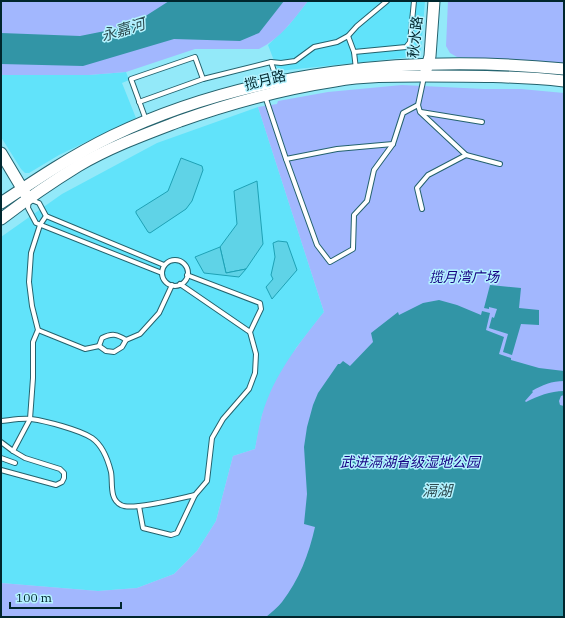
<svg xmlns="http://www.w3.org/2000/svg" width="565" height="618" viewBox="0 0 565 618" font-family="'IBM Plex Serif','Noto Sans SC',serif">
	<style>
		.built { fill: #61e3fa }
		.green { fill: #a2b7fe }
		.water { fill: #3295a6 }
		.building { fill: #5fd3e7; stroke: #1ea1b5 }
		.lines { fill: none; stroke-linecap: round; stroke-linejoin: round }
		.lane-casing { stroke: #24626d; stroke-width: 6 }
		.secondary-casing { stroke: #24626d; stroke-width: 13 }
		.lane { stroke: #fff; stroke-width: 4 }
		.secondary { stroke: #fff; stroke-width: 11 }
		.labels { text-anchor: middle; stroke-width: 3; stroke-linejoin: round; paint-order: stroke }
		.street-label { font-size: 14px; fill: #00262d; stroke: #b4f3ff }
		.park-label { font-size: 14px; font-style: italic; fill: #160283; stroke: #b4f3ff }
		.water-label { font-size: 15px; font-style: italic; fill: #2e4c51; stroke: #b4f3ff }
	</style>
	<rect width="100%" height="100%" fill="#93e9f9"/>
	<g class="built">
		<polygon points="308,1 425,1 421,50 412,57 278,71 268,45 289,25"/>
		<polygon points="126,72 129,80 122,83 136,118 59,155 29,173 25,173 21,169 1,137 1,75 89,75"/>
		<polygon points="258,107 324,312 296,348 262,415 255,449 233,456 216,521 197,551 174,574 137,588 98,591 1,583 1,237 62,194 157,143"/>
	</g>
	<g class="green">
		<path d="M1,1H308C294,19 280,39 259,49H195L126,72L89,75H1Z"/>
		<polygon points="448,1 564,1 564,64 514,60 457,57 450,53 446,46"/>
		<path d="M402,85L484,89H521L564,93V617H1V583L98,591L137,588L174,574L197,551L216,521L233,456L255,449C257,438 259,426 262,415C273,376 299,343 324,312L258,107L277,104L278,101L328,92Z"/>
	</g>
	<g class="water">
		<polygon points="169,1 284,1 259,33 240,41 174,39 83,66 1,64 1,33 80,36 130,26"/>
		<polygon points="490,285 521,288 519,308 539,310 539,325 521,324 512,355 503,352 508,334 489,328 492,317 494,318 497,309 489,307 489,309 484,308"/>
		<path d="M439,300L457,305L481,315L482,311L490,313L486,330L504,337L499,354L511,358V360L539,368L564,371V381C552,381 542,385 532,391L533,392L525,401L526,402C538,396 550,391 564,391V395L561,396L559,401L560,405L564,406V617H266C272,612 278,607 282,602C299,580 309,554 315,527L304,524L307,494L304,447L307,427L313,405L318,393L338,364H340L343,361L350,366L373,342L371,333L398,312L399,315L423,303Z"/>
	</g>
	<g class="building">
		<polygon points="181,158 202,166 203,170 192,201 186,209 150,233 148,232 136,213 136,211 168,191"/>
		<polygon points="257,181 263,244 246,269 226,273 220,247 237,224 234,191"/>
		<polygon points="278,241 287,242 297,270 272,299 266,287 273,279 271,275 275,257 273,243"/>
		<polygon points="220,247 226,273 246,269 239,277 204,273 195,257"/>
	</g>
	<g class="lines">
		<g class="lane-casing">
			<g id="lane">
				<polyline points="348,36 354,52 356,69"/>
				<polyline points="354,52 406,47 410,42 414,1"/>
				<polyline points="271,62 281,63 295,61 314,47 337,42 348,36 357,26 387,1"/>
				<polyline points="265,96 286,159 317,245 330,262 353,249 354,215 367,201 374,170 393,144 403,113 418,105 424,77"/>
				<polyline points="139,102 203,79 271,62 277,80"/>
				<polyline points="418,105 420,112 466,155 500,164"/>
				<polyline points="421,112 482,122"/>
				<polyline points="146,120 131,79 195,57 203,79"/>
				<polyline points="286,159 337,149 393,144"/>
				<polyline points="422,209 417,188 428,175 466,155"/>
				<circle cx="175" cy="273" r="13"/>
				<polyline points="162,273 36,223 28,208 29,199 39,203 46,216 164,265"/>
				<polyline points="187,275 260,303 261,309 250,332"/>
				<polyline points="38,330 85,349 99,346 106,351 114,352 122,347 126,340 140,334 159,313 172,285"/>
				<path d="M99,346L102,338C112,333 117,334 126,340"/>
				<path d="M1,421C11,420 22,418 31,419C46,421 80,430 92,438C102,445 108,460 111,472C113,483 109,499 121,505C131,511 181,498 195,495L207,481L212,438L223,419L249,389L255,373L256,354L250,332L180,284"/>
				<polyline points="1,442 13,451 25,458 60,469 64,473 64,478 62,482 56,485 1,470"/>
				<polyline points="13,451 30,419 33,378 33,342 38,330 32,306 29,282 31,253 40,225 46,216"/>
				<polyline points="1,458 15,463"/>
				<polyline points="139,506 143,528 171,535 177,533 195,495"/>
			</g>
		</g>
		<g class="secondary-casing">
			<g id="secondary">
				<polyline points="426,70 430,56 434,1"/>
				<polyline points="1,153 26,195"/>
				<path d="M1,203C37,179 73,155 112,136C250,70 413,54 564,69"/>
				<path d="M1,219C26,200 52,182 78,166C110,147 146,134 180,121C231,103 282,89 335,81C364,76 393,76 422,76C469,76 517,76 564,81"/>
			</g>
		</g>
		<use href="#lane" class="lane"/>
		<use href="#secondary" class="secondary"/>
	</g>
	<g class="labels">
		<g class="street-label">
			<text transform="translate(415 37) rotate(-84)" y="5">秋水路</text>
			<text transform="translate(265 80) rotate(-14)" y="5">揽月路</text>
		</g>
		<g class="park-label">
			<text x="464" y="282">揽月湾广场</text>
			<text x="410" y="467">武进滆湖省级湿地公园</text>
		</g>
		<g class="water-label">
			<text transform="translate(123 30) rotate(-17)" y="5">永嘉河</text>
			<text x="437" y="496">滆湖</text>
		</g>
	</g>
	<rect width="565" height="618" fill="none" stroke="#00262d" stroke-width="4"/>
	<path d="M10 602v6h111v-6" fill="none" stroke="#00262d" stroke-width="2"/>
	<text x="16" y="602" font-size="12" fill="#00262d" stroke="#b4f3ff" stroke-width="3" paint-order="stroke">100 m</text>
</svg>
